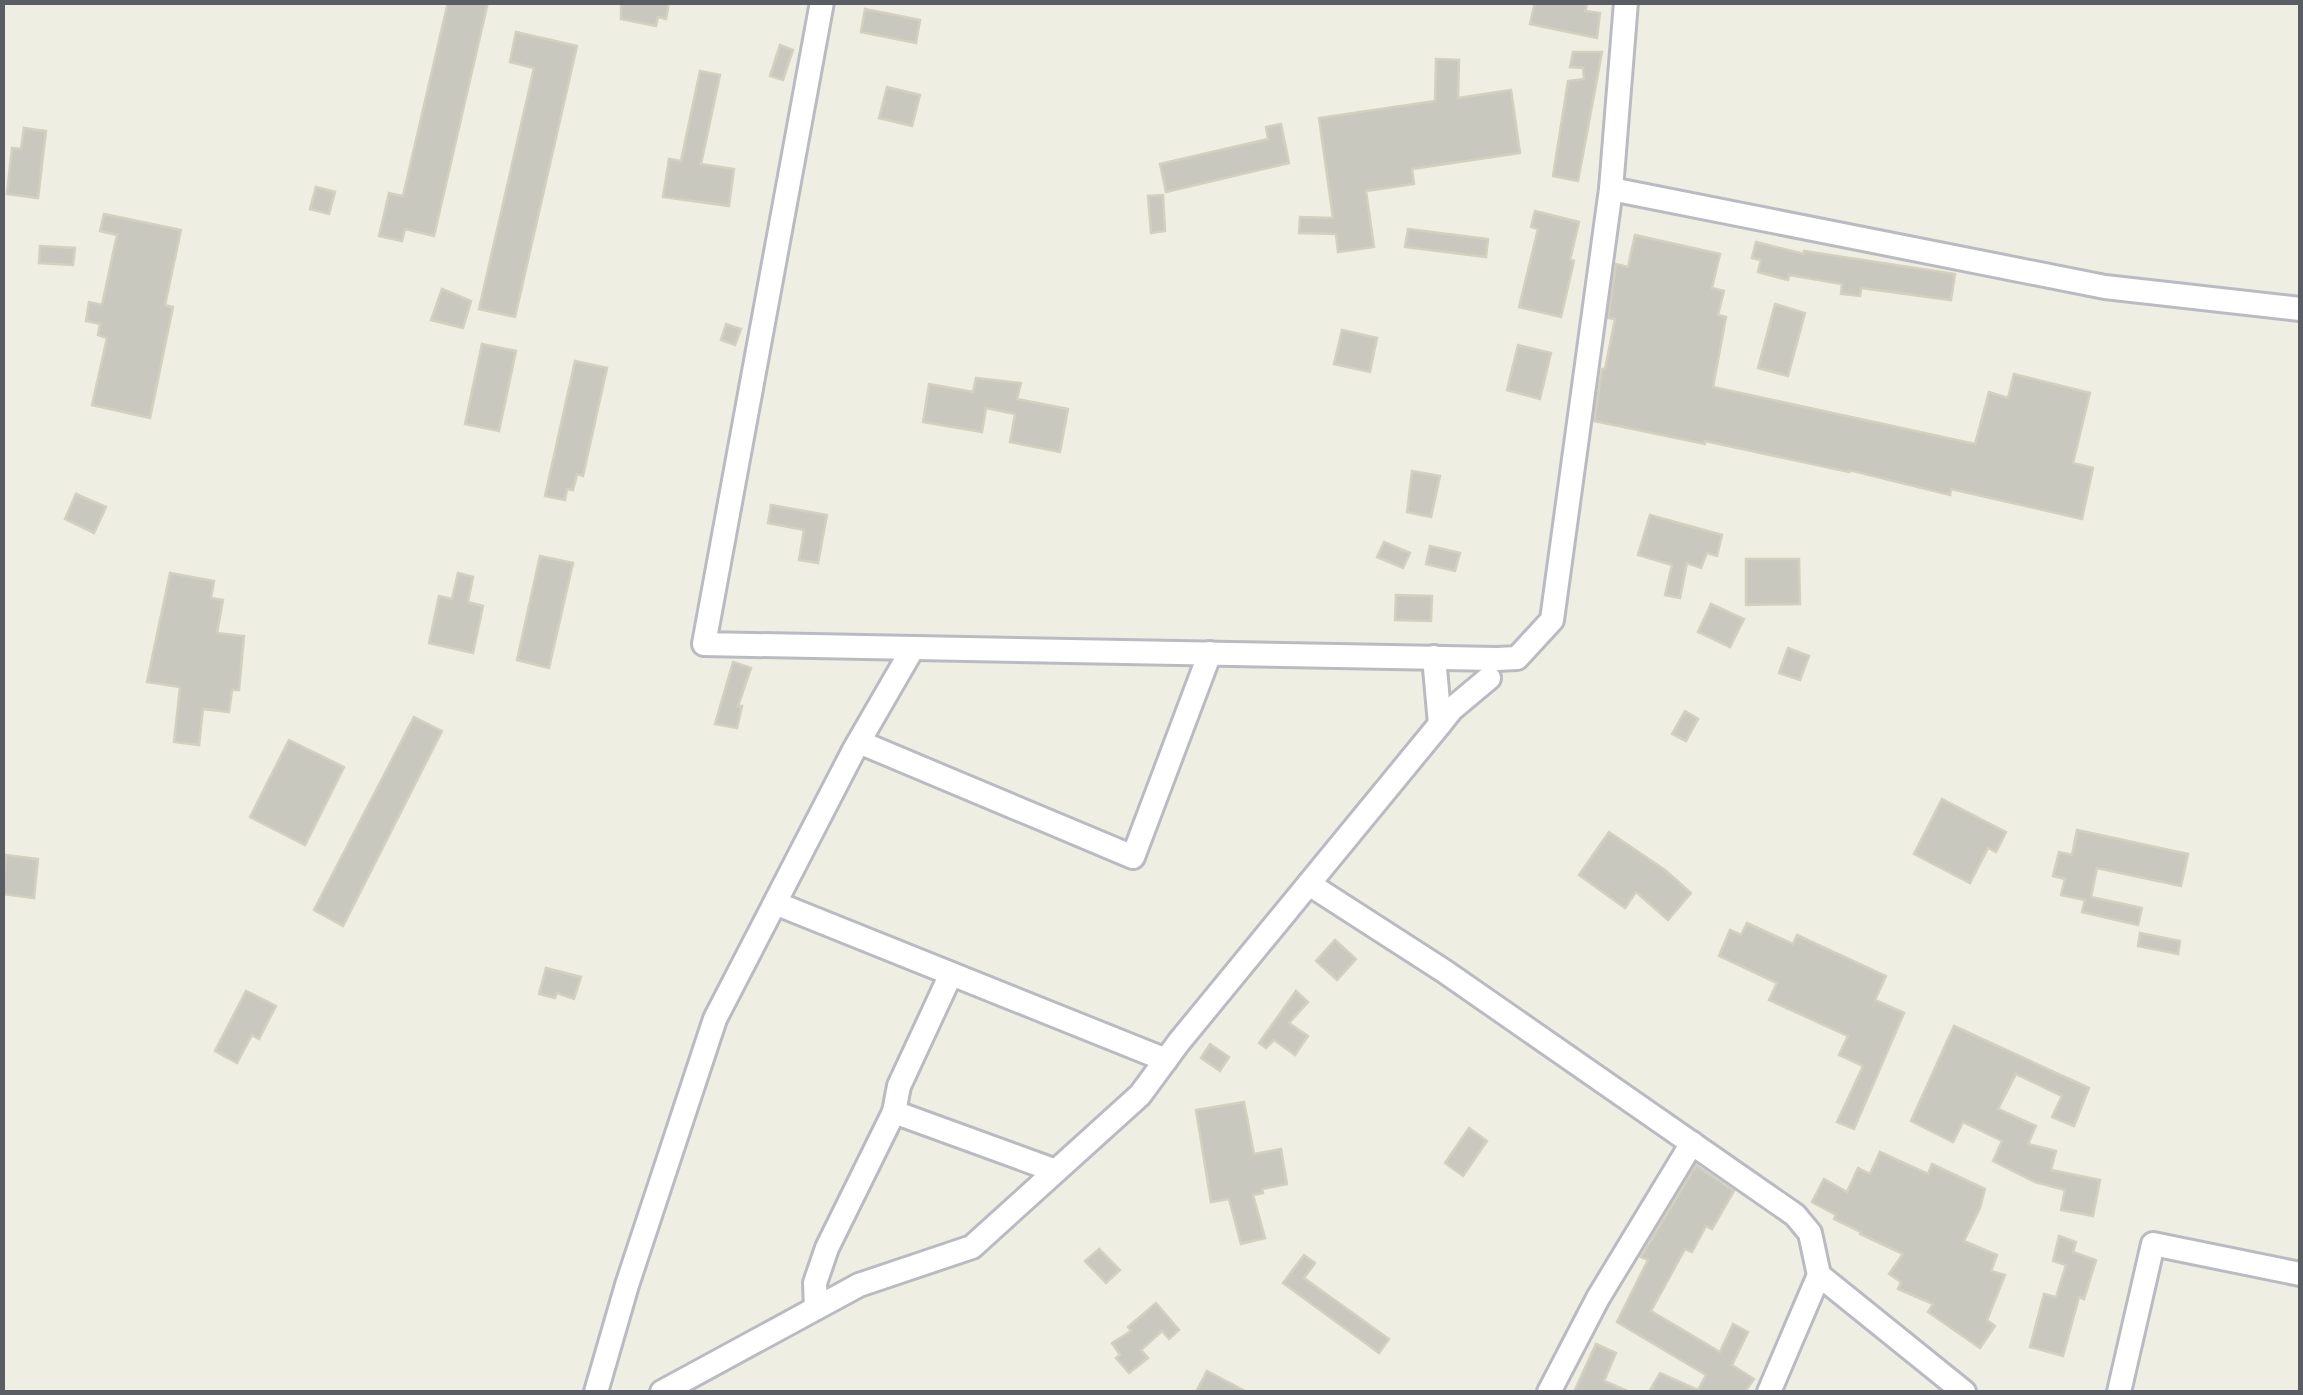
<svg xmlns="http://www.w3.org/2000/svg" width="2303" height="1395" viewBox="0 0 2303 1395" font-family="Karla,sans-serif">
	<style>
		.building { fill: #c9c8bf; stroke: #d3d0c0; stroke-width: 2.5 }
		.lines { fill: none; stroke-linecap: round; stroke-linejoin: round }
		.minor-casing { stroke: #babbc2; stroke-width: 28 }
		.minor { stroke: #fff; stroke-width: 22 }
	</style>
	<rect width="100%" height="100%" fill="#eeeee2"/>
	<g class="building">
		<polygon points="448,2 488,2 434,236 405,229 402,241 379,236 389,193 403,196"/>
		<polygon points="621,2 669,2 666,19 658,17 656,26 621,19"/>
		<polygon points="1535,2 1588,2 1585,11 1600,13 1597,38 1530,24"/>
		<polygon points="865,9 920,20 916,43 861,32"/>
		<polygon points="516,32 577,46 515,317 479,309 534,68 510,62"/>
		<polygon points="780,45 793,50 783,80 770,76"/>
		<polygon points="1573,52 1602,52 1578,181 1553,176 1568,81 1584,79 1583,68 1570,67"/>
		<polygon points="1436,59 1459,60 1458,98 1511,90 1520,153 1412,169 1414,184 1366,191 1374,247 1338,252 1336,234 1299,233 1300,217 1333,218 1319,118 1435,101"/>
		<polygon points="700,71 720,75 701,164 734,169 729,206 663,197 669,159 681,161"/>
		<polygon points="887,87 920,95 912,126 879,118"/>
		<polygon points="1281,124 1289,163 1166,192 1160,164 1268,139 1266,127"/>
		<polygon points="24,128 46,131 38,198 7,194 12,148 21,149"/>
		<polygon points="316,187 335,192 329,214 310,209"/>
		<polygon points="1163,195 1165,231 1151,233 1148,196"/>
		<polygon points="1535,211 1579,222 1570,260 1574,261 1561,317 1519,307 1538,229 1531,227"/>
		<polygon points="104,214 181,230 165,305 173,307 150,418 92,405 107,338 98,335 100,324 86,321 89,302 102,305 117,235 100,231"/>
		<polygon points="1408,229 1488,239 1486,257 1405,247"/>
		<polygon points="1635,235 1720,254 1712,288 1724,291 1718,315 1726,317 1713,387 1975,444 1989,392 2008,398 2014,374 2090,393 2073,463 2093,468 2082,519 1951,489 1950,495 1849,470 1849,472 1705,441 1705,444 1594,421 1602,369 1605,369 1615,319 1608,318 1616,264 1628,267"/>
		<polygon points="1756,242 1804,254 1804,251 1955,274 1951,300 1861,288 1860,296 1841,294 1842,284 1789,275 1788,280 1758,272 1761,260 1752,258"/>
		<polygon points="40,246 75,248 73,265 39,263"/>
		<polygon points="442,289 471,301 463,328 431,320"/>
		<polygon points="1775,304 1805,313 1788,376 1758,368"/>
		<polygon points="726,324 741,329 735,345 721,340"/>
		<polygon points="1342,330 1377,338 1370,372 1334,364"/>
		<polygon points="482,344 516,351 499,431 465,424"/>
		<polygon points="1518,345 1551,353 1540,399 1507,390"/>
		<polygon points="575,361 607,368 583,476 577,474 573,490 567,489 565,500 545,496"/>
		<polygon points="976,378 1021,383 1017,399 1068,409 1060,452 1010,442 1015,414 986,408 982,432 923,422 929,384 973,392"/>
		<polygon points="1412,471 1440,476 1431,517 1407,512"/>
		<polygon points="76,494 106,507 94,533 65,519"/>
		<polygon points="771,505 827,515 818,563 799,560 804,530 768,523"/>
		<polygon points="1650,515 1722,535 1717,556 1707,553 1701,568 1687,563 1680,598 1665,595 1672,565 1638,555"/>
		<polygon points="1384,542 1410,553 1403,568 1377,557"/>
		<polygon points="1430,546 1460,553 1455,571 1426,564"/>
		<polygon points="540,556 573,563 549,668 517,660"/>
		<polygon points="1746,559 1799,559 1800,604 1746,605"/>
		<polygon points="170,573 214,581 211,598 223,600 217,633 244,636 239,690 232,690 229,712 203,709 199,745 174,742 180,687 147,682"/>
		<polygon points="458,573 473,577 468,602 483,606 473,653 429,643 439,596 452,599"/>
		<polygon points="1396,595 1432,596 1431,621 1395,620"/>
		<polygon points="1711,604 1744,619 1730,647 1698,632"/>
		<polygon points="1788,648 1809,656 1800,680 1779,673"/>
		<polygon points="733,662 751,668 738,706 742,706 737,728 715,724"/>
		<polygon points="1685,711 1698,719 1686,741 1672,734"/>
		<polygon points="414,717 442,731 343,926 314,910"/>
		<polygon points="289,740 344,767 305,845 250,817"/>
		<polygon points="1942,799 2006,832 1996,852 1988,848 1970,883 1914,854"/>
		<polygon points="2077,830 2188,854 2181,886 2097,868 2091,897 2142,908 2138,925 2082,912 2085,900 2061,895 2065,879 2053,876 2059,852 2072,855"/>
		<polygon points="1609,832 1665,870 1691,893 1668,920 1636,892 1625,908 1579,875"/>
		<polygon points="6,855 38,859 34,898 2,894"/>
		<polygon points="1747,923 1793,944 1797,935 1886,976 1875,1000 1904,1013 1854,1129 1837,1122 1863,1066 1839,1055 1848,1036 1769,1000 1777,983 1719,956 1730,930 1741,935"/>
		<polygon points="2140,933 2180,941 2178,954 2138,946"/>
		<polygon points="1335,940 1356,959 1337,980 1316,961"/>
		<polygon points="546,968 581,977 574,999 557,993 555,998 539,994"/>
		<polygon points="246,991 276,1006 259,1039 252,1035 237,1063 215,1051"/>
		<polygon points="1296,991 1308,1002 1289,1023 1308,1036 1295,1055 1274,1040 1266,1048 1259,1043"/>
		<polygon points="1954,1026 2089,1088 2074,1126 2052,1117 2062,1096 2016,1074 1998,1109 2036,1126 2028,1144 2056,1151 2051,1170 2100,1180 2093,1216 2061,1210 2065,1190 2035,1182 1993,1161 2002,1141 1994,1137 1963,1122 1953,1142 1911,1121"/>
		<polygon points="1210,1044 1229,1057 1220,1071 1201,1058"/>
		<polygon points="1244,1102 1254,1154 1281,1149 1287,1184 1262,1189 1263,1193 1253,1195 1265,1238 1241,1244 1229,1199 1211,1202 1196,1110"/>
		<polygon points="1469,1128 1487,1141 1463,1176 1445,1163"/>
		<polygon points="1880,1152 1928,1174 1932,1164 1985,1189 1980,1208 1964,1241 1997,1255 1991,1271 2005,1275 1987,1320 1995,1326 1980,1348 1928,1312 1933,1304 1898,1289 1901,1282 1889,1274 1903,1254 1860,1234 1861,1232 1834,1219 1836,1215 1812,1202 1824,1179 1847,1192 1858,1168 1870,1174"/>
		<polygon points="1696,1165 1734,1191 1712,1229 1706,1226 1692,1252 1685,1249 1651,1311 1720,1352 1733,1324 1748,1332 1732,1365 1754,1379 1745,1392 1649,1392 1660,1373 1698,1390 1706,1375 1617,1322 1648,1260 1641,1257"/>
		<polygon points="2059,1236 2076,1242 2073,1252 2096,1260 2084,1299 2079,1297 2063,1356 2030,1347 2044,1294 2056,1297 2066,1265 2053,1261"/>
		<polygon points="1099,1249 1120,1270 1106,1283 1085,1261"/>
		<polygon points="1304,1255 1315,1263 1304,1278 1389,1339 1379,1353 1283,1283"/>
		<polygon points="1156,1303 1179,1330 1169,1339 1162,1331 1141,1350 1148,1358 1129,1373 1116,1358 1120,1355 1112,1343 1131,1331 1128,1327"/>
		<polygon points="1596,1344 1616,1353 1604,1381 1630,1392 1574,1392"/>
		<polygon points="1207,1371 1247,1392 1196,1392"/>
	</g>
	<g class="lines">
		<g class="minor-casing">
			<g id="minor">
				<polyline points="822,2 704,644 1497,659 1517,658 1552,620 1611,189 1626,2"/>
				<polyline points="1611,189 2105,287 2300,309"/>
				<polyline points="1440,724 1452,709 1489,678"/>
				<polyline points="859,742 1133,857 1210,653"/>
				<polyline points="1309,884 1444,971 1795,1215 1810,1233 1819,1275"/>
				<polyline points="775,903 1166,1060"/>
				<polyline points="894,1112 1056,1171"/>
				<polyline points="816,1308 815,1283 827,1248 894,1112 899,1086 951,974"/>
				<polyline points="596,1392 627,1285 715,1019 854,750 913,648"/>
				<polyline points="662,1392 859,1285 972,1247 1140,1095 1179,1042 1440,724 1434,657"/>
				<polyline points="1549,1392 1598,1298 1692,1143"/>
				<polyline points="1769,1392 1819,1275 1964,1392"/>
				<polyline points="2119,1392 2153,1244 2300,1274"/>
			</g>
		</g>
		<use href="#minor" class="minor"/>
	</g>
	<rect width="2303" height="1395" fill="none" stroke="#5a5d64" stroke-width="10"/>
</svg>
